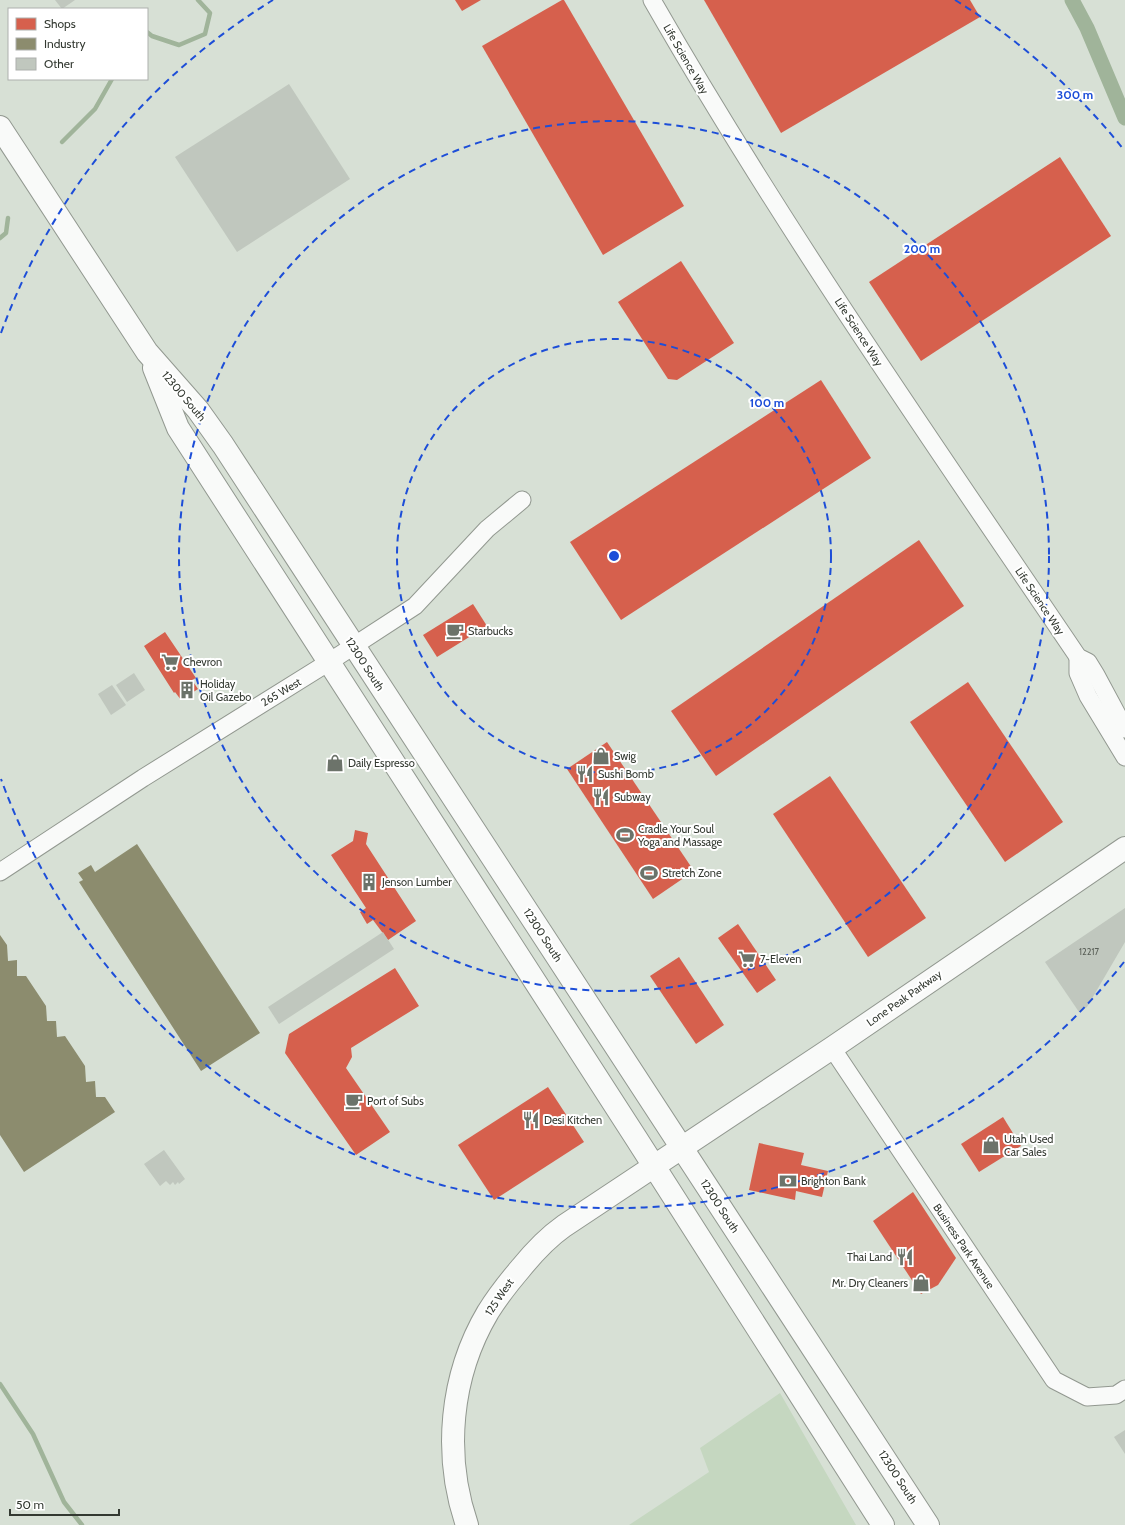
<svg xmlns="http://www.w3.org/2000/svg" width="1125" height="1525" viewBox="0 0 1125 1525" font-family="Cabin,sans-serif">
	<style>
		.green { fill: #c5d7c0 }
		.shops { fill: #d6604d }
		.industry { fill: #8c8c6e }
		.lines { fill: none; stroke-linecap: round; stroke-linejoin: round }
		.stream { stroke: #a0b49a; stroke-width: 4.5 }
		.canal { stroke: #a0b49a; stroke-width: 15 }
		.building { fill: #c0c7be }
		.street-casing { stroke: #929890; stroke-width: 19 }
		.secondary-casing { stroke: #929890; stroke-width: 24 }
		.primary-casing { stroke: #929890; stroke-width: 24 }
		.street { stroke: #f9faf9; stroke-width: 17 }
		.secondary { stroke: #f9faf9; stroke-width: 22 }
		.primary { stroke: #f9faf9; stroke-width: 22 }
		.ring { fill: none; stroke: #1d4ed8; stroke-width: 2; stroke-dasharray: 7 5 }
		.labels { text-anchor: middle; stroke-width: 4; stroke-linejoin: round; paint-order: stroke }
		.number-label { font-size: 9px; fill: #585e56 }
		.street-label { font-size: 11px; fill: #333931; stroke: #fff }
		.poi-label { font-size: 11px; fill: #333931; stroke: #fff; text-anchor: start }
		.centre { fill: #1d4ed8; stroke: #fff; stroke-width: 2 }
		.ring-label { font-size: 12px; text-anchor: middle; font-weight: bold; fill: #1d4ed8; stroke: #fff; stroke-width: 4; stroke-linejoin: round; paint-order: stroke }
	</style>
	<rect width="100%" height="100%" fill="#d7e0d5"/>
	<polygon class="green" points="780,1393 856,1525 629,1525 709,1472 700,1448"/>
	<g class="shops">
		<polygon points="455,0 481,0 462,11"/>
		<polygon points="562,0 564,0 684,206 603,255 482,46"/>
		<polygon points="704,0 970,0 980,17 781,133"/>
		<polygon points="1060,157 1111,236 921,361 869,282"/>
		<polygon points="681,261 734,343 677,380 668,379 618,302"/>
		<polygon points="821,380 871,458 621,620 570,542"/>
		<polygon points="919,540 964,606 716,776 671,711"/>
		<polygon points="473,604 487,626 437,657 423,635"/>
		<polygon points="165,632 196,678 192,680 198,689 181,700 175,692 174,693 144,646"/>
		<polygon points="968,682 1063,822 1005,862 910,722"/>
		<polygon points="607,742 694,871 653,899 567,769"/>
		<polygon points="334,757 336,757 341,765 342,770 338,772 336,769 334,769 329,761 330,759"/>
		<polygon points="830,776 926,918 868,957 773,814"/>
		<polygon points="355,830 368,833 366,844 416,921 388,940 373,920 367,924 360,912 366,908 331,855 353,841"/>
		<polygon points="738,924 776,980 757,993 718,938"/>
		<polygon points="679,957 724,1025 696,1044 650,976"/>
		<polygon points="395,968 419,1006 351,1048 352,1057 346,1068 390,1132 356,1155 285,1053 289,1034"/>
		<polygon points="548,1087 584,1142 494,1200 458,1145"/>
		<polygon points="1003,1117 1021,1146 979,1172 961,1144"/>
		<polygon points="759,1143 804,1153 801,1165 828,1171 822,1197 796,1191 795,1200 749,1190"/>
		<polygon points="913,1192 956,1258 938,1285 921,1294 873,1221"/>
	</g>
	<g class="industry">
		<polygon points="137,844 260,1033 201,1071 79,882 83,880 78,873 91,865 95,872"/>
		<polygon points="0,935 7,945 8,961 17,960 17,976 26,976 46,1006 47,1021 56,1021 57,1037 65,1036 85,1066 86,1082 95,1081 96,1097 105,1097 115,1112 24,1172 0,1135"/>
	</g>
	<g class="lines">
		<g class="stream">
			<polyline points="147,32 152,36 179,45 205,34 210,13 198,0"/>
			<polyline points="62,142 95,109 112,79"/>
			<polyline points="0,238 6,233 8,218"/>
			<polyline points="0,1384 33,1434 64,1502 82,1525"/>
		</g>
		<polyline class="canal" points="1072,0 1087,28 1125,118"/>
	</g>
	<g class="building">
		<polygon points="55,0 75,0 62,9"/>
		<polygon points="289,84 350,179 237,252 175,157"/>
		<polygon points="134,673 145,690 127,702 116,685"/>
		<polygon points="112,685 126,705 111,715 98,694"/>
		<polygon points="1125,908 1125,942 1087,1007 1079,1012 1045,962"/>
		<polygon points="383,932 394,949 279,1024 268,1007"/>
		<polygon points="164,1150 185,1179 179,1184 178,1182 175,1185 173,1182 170,1185 166,1181 160,1186 144,1164"/>
		<polygon points="1125,1430 1125,1454 1114,1437"/>
	</g>
	<g class="lines">
		<g class="street-casing">
			<g id="street">
				<path d="M652,0C782,227 932,441 1078,657L1088,662L1096,675L1125,729"/>
				<polyline points="1078,657 1078,673 1088,696 1125,757"/>
				<polyline points="0,872 143,778 329,662 415,606 487,529 522,500"/>
				<polyline points="832,1048 1054,1380 1087,1397 1116,1395 1125,1389"/>
			</g>
		</g>
		<g class="secondary-casing">
			<path id="secondary" d="M467,1525C443,1455 450,1376 488,1312C498,1296 509,1282 521,1268C534,1252 547,1238 564,1226L832,1048L1125,848"/>
		</g>
		<g class="primary-casing">
			<g id="primary">
				<polyline points="0,127 147,352 198,410 223,445 928,1525"/>
				<polyline points="154,368 178,428 636,1138 883,1525"/>
			</g>
		</g>
		<use href="#street" class="street"/>
		<use href="#secondary" class="secondary"/>
		<use href="#primary" class="primary"/>
	</g>
	<g class="ring">
		<circle cx="614" cy="556" r="217"/>
		<circle cx="614" cy="556" r="435"/>
		<path d="M1124 962A652 652 0 0 1 1 779M1 333A652 652 0 0 1 273 0M955 0A652 652 0 0 1 1124 150"/>
	</g>
	<defs>
		<g id="cafe-bare" transform="scale(1.38)"><path d="M-5.5-4.5H6V0H3Q3 3.5 0 3.5H-2.5Q-5.5 3.5-5.5 0ZM3-3.2v2h1.7v-2ZM-6 4.5H4V6H-6Z" fill="#6c736a" stroke="#fff" stroke-width="2.5" paint-order="stroke"/></g>
		<g id="supermarket-bare" transform="scale(1.38)"><path d="M-6-5.5h2.5l.6 2H6L4.5 2H-2.5L-4.4-4H-6ZM-1.5 3.2a1.3 1.3 0 1 0 .1 0ZM3 3.2a1.3 1.3 0 1 0 .1 0Z" fill="#6c736a" stroke="#fff" stroke-width="2.5" paint-order="stroke"/></g>
		<g id="building-bare" transform="scale(1.38)"><path d="M-4-6H4V6H1V3H-1V6H-4ZM-2.5-4.3h1.7v1.8h-1.7ZM.8-4.3h1.7v1.8H.8ZM-2.5-1h1.7V.8h-1.7ZM.8-1h1.7V.8H.8Z" fill="#6c736a" stroke="#fff" stroke-width="2.5" paint-order="stroke"/></g>
		<g id="shop-bare" transform="scale(1.38)"><path d="M-5-2.5h2.3a2.7 3.5 0 0 1 5.4 0H5L5.5 6h-11ZM-1.5-2.5h3a1.5 2.3 0 0 0-3 0Z" fill="#6c736a" stroke="#fff" stroke-width="2.5" paint-order="stroke"/></g>
		<g id="restaurant-bare" transform="scale(1.38)"><path d="M-5-6h1v4h1v-4h1v4h1v-4h1v5L-1.5 .5V6h-2V.5L-5-1ZM5-6V6H3V1.5H1.5Q1.5-4 5-6Z" fill="#6c736a" stroke="#fff" stroke-width="2.5" paint-order="stroke"/></g>
		<g id="stadium-bare" transform="scale(1.38)"><path d="M0-5a6.5 5 0 1 0 0 10a6.5 5 0 1 0 0-10ZM-3.5-1.8h7v3.6h-7Z" fill="#6c736a" stroke="#fff" stroke-width="2.5" paint-order="stroke"/></g>
		<g id="bank-bare" transform="scale(1.38)"><path d="M-6-4H6V4H-6ZM0-2.3a2.3 2.3 0 1 0 0 4.6a2.3 2.3 0 1 0 0-4.6Z" fill="#6c736a" stroke="#fff" stroke-width="2.5" paint-order="stroke"/></g>
	</defs>
	<g fill-rule="evenodd">
		<use href="#cafe-bare" x="455" y="631"/>
		<use href="#supermarket-bare" x="170" y="662"/>
		<use href="#building-bare" x="187" y="690"/>
		<use href="#shop-bare" x="601" y="756"/>
		<use href="#shop-bare" x="335" y="763"/>
		<use href="#restaurant-bare" x="585" y="774"/>
		<use href="#restaurant-bare" x="601" y="797"/>
		<use href="#stadium-bare" x="625" y="835"/>
		<use href="#stadium-bare" x="649" y="873"/>
		<use href="#building-bare" x="369" y="882"/>
		<use href="#supermarket-bare" x="747" y="959"/>
		<use href="#cafe-bare" x="354" y="1101"/>
		<use href="#restaurant-bare" x="531" y="1120"/>
		<use href="#shop-bare" x="991" y="1145"/>
		<use href="#bank-bare" x="788" y="1181"/>
		<use href="#restaurant-bare" x="905" y="1257"/>
		<use href="#shop-bare" x="921" y="1283"/>
	</g>
	<g class="labels">
		<g class="number-label">
			<text x="1089" y="955">12217</text>
		</g>
		<g class="street-label">
			<text transform="translate(686 59) rotate(60)" y="4">Life Science Way</text>
			<text transform="translate(859 332) rotate(57)" y="4">Life Science Way</text>
			<text transform="translate(184 396) rotate(50)" y="4">12300 South</text>
			<text transform="translate(1040 601) rotate(56)" y="4">Life Science Way</text>
			<text transform="translate(365 664) rotate(57)" y="4">12300 South</text>
			<text transform="translate(281 692) rotate(-31)" y="4">265 West</text>
			<text transform="translate(543 935) rotate(57)" y="4">12300 South</text>
			<text transform="translate(904 998) rotate(-35)" y="4">Lone Peak Parkway</text>
			<text transform="translate(720 1206) rotate(57)" y="4">12300 South</text>
			<text transform="translate(964 1246) rotate(56)" y="4">Business Park Avenue</text>
			<text transform="translate(499 1297) rotate(-56)" y="4">125 West</text>
			<text transform="translate(898 1477) rotate(57)" y="4">12300 South</text>
		</g>
		<g class="poi-label">
			<text x="468" y="635">Starbucks</text>
			<text x="183" y="666">Chevron</text>
			<text x="200" y="688">Holiday<tspan x="200" dy="13">Oil Gazebo</tspan></text>
			<text x="614" y="760">Swig</text>
			<text x="348" y="767">Daily Espresso</text>
			<text x="598" y="778">Sushi Bomb</text>
			<text x="614" y="801">Subway</text>
			<text x="638" y="833">Cradle Your Soul<tspan x="638" dy="13">Yoga and Massage</tspan></text>
			<text x="662" y="877">Stretch Zone</text>
			<text x="382" y="886">Jenson Lumber</text>
			<text x="760" y="963">7-Eleven</text>
			<text x="367" y="1105">Port of Subs</text>
			<text x="544" y="1124">Desi Kitchen</text>
			<text x="1004" y="1143">Utah Used<tspan x="1004" dy="13">Car Sales</tspan></text>
			<text x="801" y="1185">Brighton Bank</text>
			<text x="892" y="1261" text-anchor="end">Thai Land</text>
			<text x="908" y="1287" text-anchor="end">Mr. Dry Cleaners</text>
		</g>
	</g>
	<circle cx="614" cy="556" r="6" class="centre"/>
	<g class="ring-label">
		<text x="1075" y="99">300 m</text>
		<text x="922" y="253">200 m</text>
		<text x="767" y="407">100 m</text>
	</g>
	<rect x="8" y="8" width="140" height="72" fill="#ffffff" stroke="#adb0ad"/>
	<rect x="16" y="18" width="20" height="12" fill="#d6604d" stroke="#adb0ad"/>
	<text x="44" y="28" font-size="12" fill="#333931">Shops</text>
	<rect x="16" y="38" width="20" height="12" fill="#8c8c6e" stroke="#adb0ad"/>
	<text x="44" y="48" font-size="12" fill="#333931">Industry</text>
	<rect x="16" y="58" width="20" height="12" fill="#c0c7be" stroke="#adb0ad"/>
	<text x="44" y="68" font-size="12" fill="#333931">Other</text>
	<path d="M10 1509v6h109v-6" fill="none" stroke="#333931" stroke-width="2"/>
	<text x="16" y="1509" font-size="12" fill="#333931" stroke="#ffffff" stroke-width="3" paint-order="stroke">50 m</text>
</svg>
